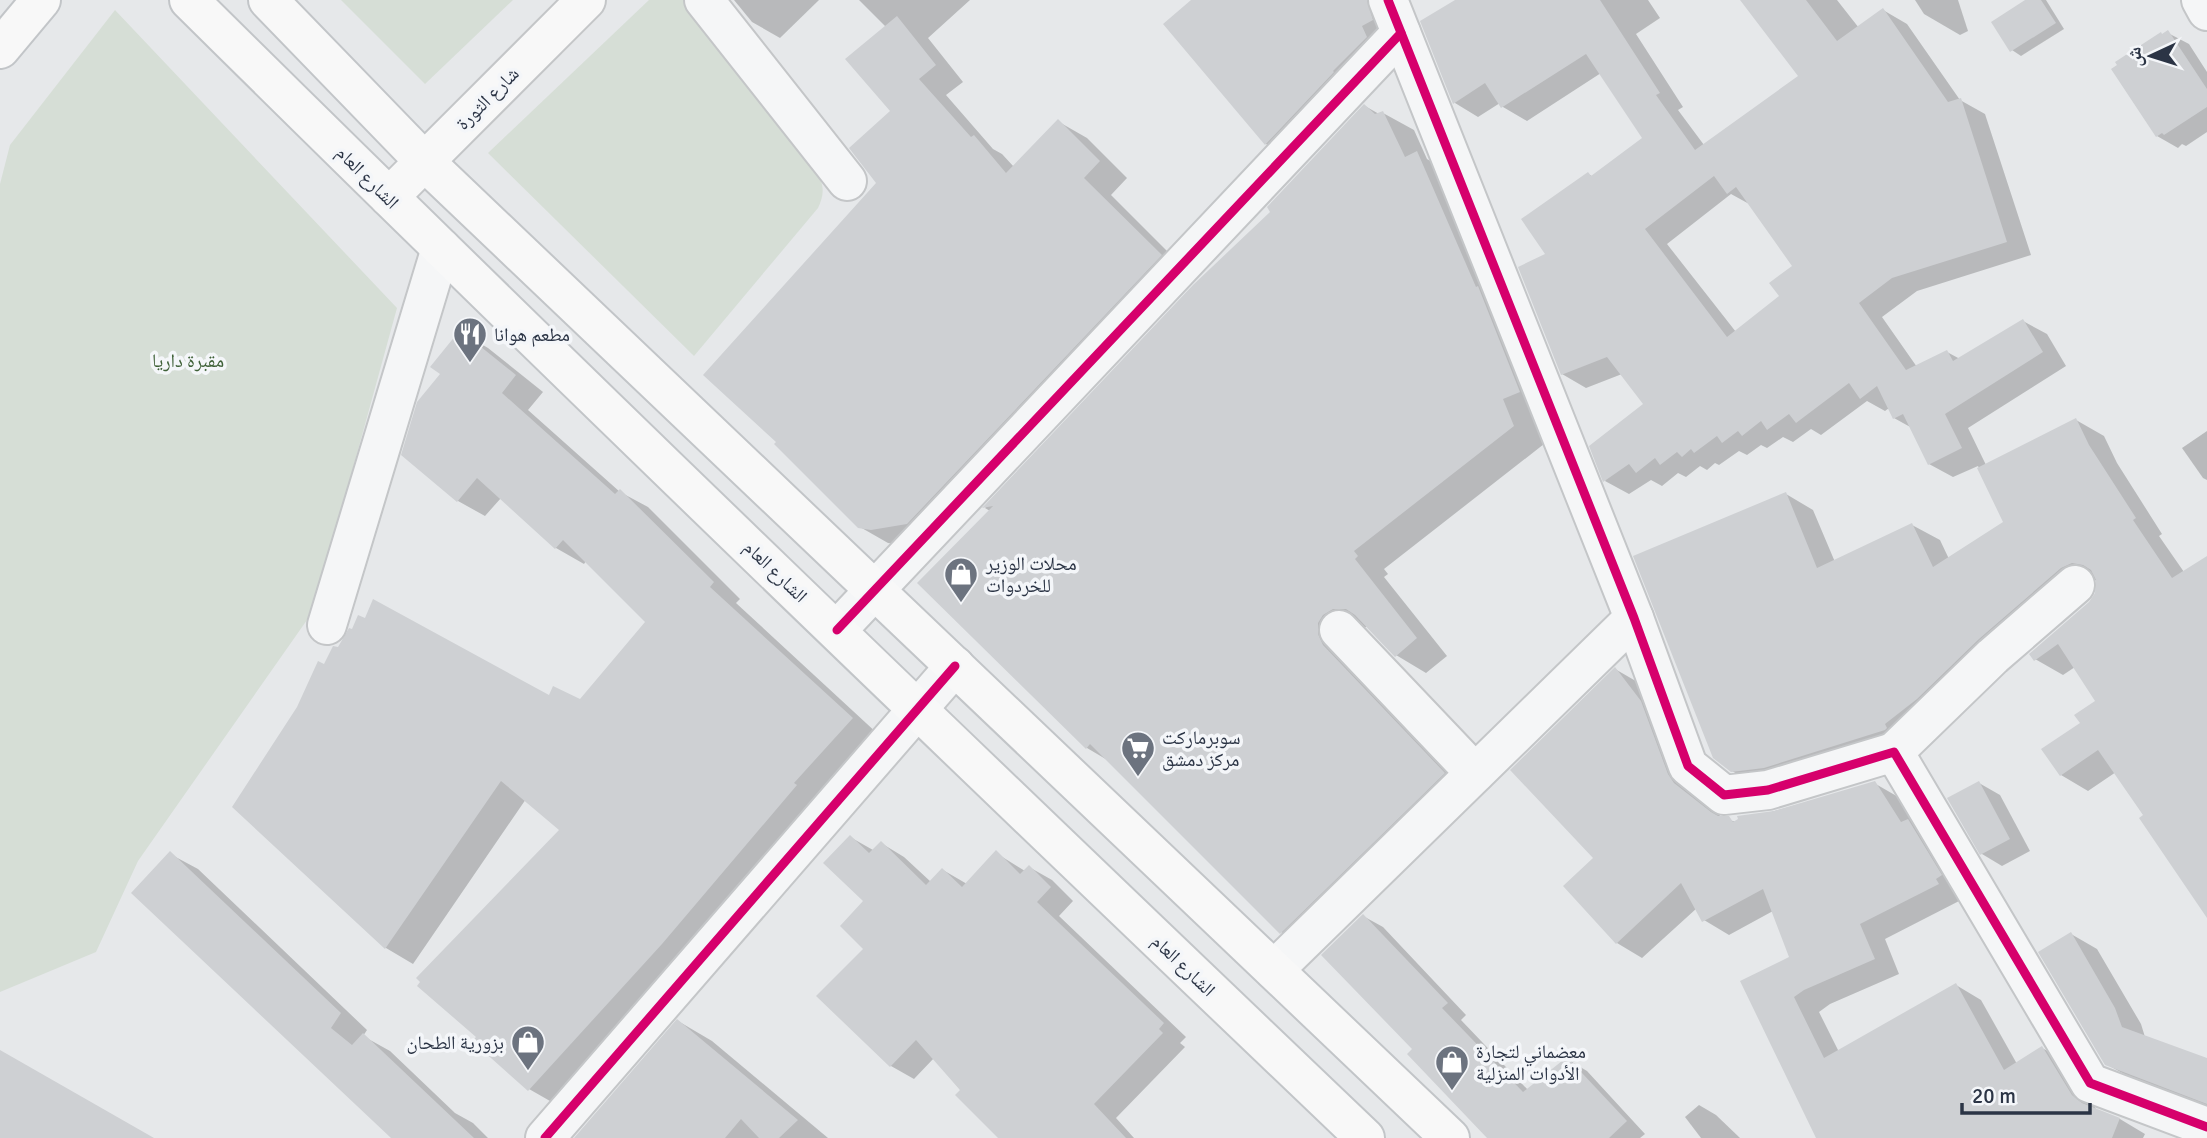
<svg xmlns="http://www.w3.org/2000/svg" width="2207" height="1138" viewBox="0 0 2207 1138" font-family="Signika,'Noto Naskh Arabic',sans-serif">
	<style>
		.green { fill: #d6ded6 }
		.shadow { fill: #0003; fill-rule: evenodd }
		.building { fill: #ced0d3; fill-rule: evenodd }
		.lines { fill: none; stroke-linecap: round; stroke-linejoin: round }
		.minor-casing { stroke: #c4c6c8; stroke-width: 42 }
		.secondary-casing { stroke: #c4c6c8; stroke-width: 42 }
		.primary-casing { stroke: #c2c5c8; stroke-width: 42 }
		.minor { stroke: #f5f6f7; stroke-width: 38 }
		.secondary { stroke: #f8f8f8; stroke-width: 38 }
		.primary { stroke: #f8f8f8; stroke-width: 38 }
		.cycleway-casing { stroke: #f4f6f9; stroke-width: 13 }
		.cycleway { stroke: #d6006c; stroke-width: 9 }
		.labels { text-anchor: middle; stroke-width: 7; stroke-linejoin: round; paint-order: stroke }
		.street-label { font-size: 19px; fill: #2b3445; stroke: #f4f6f9 }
		.poi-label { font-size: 19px; fill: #2b3445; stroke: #f4f6f9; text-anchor: start }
		.park-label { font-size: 19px; fill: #3f6138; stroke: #f4f6f9 }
	</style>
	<rect width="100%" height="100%" fill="#e6e8ea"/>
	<g class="green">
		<polygon points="341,0 513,0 425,84"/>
		<path d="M649,0H690L816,170C824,185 825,193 818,208L694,356L488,153Z"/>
		<polygon points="115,10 397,308 314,610 138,861 96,952 0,992 0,184 10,145"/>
	</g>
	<g class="shadow">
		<polygon points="734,0 819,0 780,38 752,22"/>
		<polygon points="859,0 970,0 928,38 963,82 946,95 993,149 1002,154 1014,167 1059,122 1087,138 1127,178 1111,195 1188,272 901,545 888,543 860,527 878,183 893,111 886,27"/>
		<polygon points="1214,0 1399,0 1369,93 1370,95 1303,166 1266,144"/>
		<path d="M1459,0H1648L1660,18L1636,34L1683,107L1678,110L1704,145L1800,76L1742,0H1837L1859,28L1883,10L1907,24L1960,100L1985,114L2031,255L1917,291L1882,317L1917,367L1947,352L1960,359L2023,321L2047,334L2066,366L1968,428L1986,465L2076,420L2104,436L2117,463L2162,534L2159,536L2184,572L2207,564V914L2116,772L2088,791L2061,775L2083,724L2097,701L2075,667L2063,675L2035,659L2091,603L2097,593L2098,579L2089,584L1945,714L1760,787L1732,771L1786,494L1813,510L1835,562L1912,525L1940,540L1949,559L2005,523L1978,466L1953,477L1929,464L1912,428L1894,418L1889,408L1885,411L1867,401L1821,435L1811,429L1793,442L1783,437L1767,448L1761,445L1747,455L1739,451L1719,465L1715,463L1707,470L1700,466L1686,477L1678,473L1662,486L1651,480L1629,494L1605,481L1645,404L1622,374L1586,388L1562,374L1548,254L1588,174L1594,177L1644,138L1601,73L1527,121L1503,107L1500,103L1478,117L1455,103ZM1731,194L1751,205L1794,266L1781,296L1736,332L1667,244Z"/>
		<polygon points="1915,0 1958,0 1968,31 1960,35 1924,14"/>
		<polygon points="2028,0 2046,0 2064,29 2021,56 2012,50"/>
		<polygon points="2168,33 2189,44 2207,72 2207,132 2186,146 2182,144 2178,148 2157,136 2164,35"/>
		<polygon points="1365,106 1379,114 1383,113 1414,130 1427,159 1447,171 1550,409 1532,416 1544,444 1384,569 1388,574 1384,577 1447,656 1426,673 1396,655 1368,626 1354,632 1474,791 1312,950 1281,932 1109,761 1087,748 990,511 985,508 1194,287 1272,212"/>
		<polygon points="461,332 488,348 543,392 528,410 620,492 648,507 740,599 736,603 879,735 557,1105 529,1089 562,830 526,799 413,964 386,948 235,807 550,697 581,701 648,622 586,561 584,564 556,548 501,498 485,516 458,501 442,374"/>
		<polygon points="2207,431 2207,480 2203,478 2182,448"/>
		<polygon points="1615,669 1641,684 1700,800 1723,818 1736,822 1874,783 1900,798 1963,899 1885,939 1899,974 1830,1004 1819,1012 1839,1052 1956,985 1981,1000 2017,1064 2042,1048 2068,1062 2097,1111 2120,1119 2145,1134 2143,1138 1817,1138 1742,982 1791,958 1773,911 1729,935 1704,920 1697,908 1642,958 1617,943 1595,858"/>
		<polygon points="1979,783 2000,795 2030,851 2002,866 1982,854"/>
		<polygon points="850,837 873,850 881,843 904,857 931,882 943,870 967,884 996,853 1025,871 1029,867 1052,880 1073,901 1059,916 1186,1037 1180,1043 1185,1047 1116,1118 1134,1138 1000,1138 934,1058 914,1079 891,1066 866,949 866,901"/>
		<polygon points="170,854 198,869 367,1030 363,1036 390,1051 455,1113 473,1123 488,1138 393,1138"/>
		<polygon points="1363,916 1383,927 1466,1015 1461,1020 1528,1090 1567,1059 1587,1071 1645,1134 1640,1138 1490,1138 1414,1049"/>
		<polygon points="2071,934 2097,949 2141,1024 2145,1037 2207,1060 2207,1107 2133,1079 2106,1064"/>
		<polygon points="678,1021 712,1041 828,1138 576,1138"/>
		<polygon points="1699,1105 1716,1115 1740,1138 1701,1138 1685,1117"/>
	</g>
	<g class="building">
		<polygon points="1191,0 1367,0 1373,20 1362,26 1367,37 1333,71 1334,72 1265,145 1163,24"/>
		<path d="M1455,0H1600L1660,93L1656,95L1695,150L1798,76L1740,0H1806L1837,41L1883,8L1948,102L1961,98L2007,242L1892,278L1859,303L1906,370L1947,350L1953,361L2023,319L2043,352L1945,414L1962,448L1928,465L1903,414L1893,419L1877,386L1860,399L1849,383L1796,423L1789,414L1767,430L1761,421L1742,436L1738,431L1722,443L1717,436L1694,453L1691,449L1682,457L1677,452L1660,465L1655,458L1636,473L1629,464L1603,482L1589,446L1643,404L1607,357L1561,375L1518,267L1545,254L1521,219L1588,172L1591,176L1642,138L1586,54L1501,108L1485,83L1453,104L1420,21ZM1714,176L1727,194L1736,187L1792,266L1769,283L1779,296L1727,337L1645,229Z"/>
		<polygon points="2025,0 2041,0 2056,23 2010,52 1991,22"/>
		<polygon points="897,16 936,65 919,79 971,137 974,135 1006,173 1058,119 1100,161 1084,178 1162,255 907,524 871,530 858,528 774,444 776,442 703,375 876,183 849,148 890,111 845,59"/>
		<polygon points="2168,30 2207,89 2207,107 2164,135 2162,133 2156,137 2111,69 2117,65 2115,62 2161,32 2162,34"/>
		<polygon points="1364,104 1375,114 1383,111 1405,157 1417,151 1476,287 1478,286 1520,392 1503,399 1514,426 1354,551 1358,556 1355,559 1417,638 1395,657 1355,615 1346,609 1333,609 1323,615 1318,623 1318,634 1323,645 1445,773 1280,934 1090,744 1086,749 917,583 993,506 982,508 1193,285 1270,212 1267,207"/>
		<polygon points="460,330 516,375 502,393 615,494 620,489 714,582 710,587 853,718 794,783 797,785 662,944 528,1091 472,1041 476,1037 417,986 420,982 416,978 559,830 501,781 385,949 232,807 297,707 318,661 324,664 333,646 338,647 349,628 352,629 358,615 365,618 373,599 549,695 553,686 580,699 645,622 563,540 555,549 477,478 457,502 401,455 417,402 440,374 430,367"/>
		<polygon points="2076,418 2089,445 2136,518 2133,520 2172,578 2207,556 2207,918 2139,818 2143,815 2098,750 2060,776 2041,749 2080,723 2074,715 2095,701 2058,644 2034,661 2029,654 2089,602 2095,593 2096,580 2091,570 2083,565 2072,563 2061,568 1979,639 1917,699 1885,724 1887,728 1885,730 1764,768 1731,772 1713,758 1633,556 1786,492 1817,568 1912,523 1933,567 2003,522 1977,468"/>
		<polygon points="1615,667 1641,701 1668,774 1674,783 1711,812 1718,816 1729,816 1733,822 1738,819 1737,816 1774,811 1875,781 1901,822 1908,819 1942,875 1936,879 1939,884 1860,924 1875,959 1804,990 1794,997 1824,1058 1956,983 2004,1070 2042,1046 2072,1095 2082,1103 2120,1118 2112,1138 1816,1138 1740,981 1789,957 1763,889 1702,922 1681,883 1616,944 1563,886 1593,858 1510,770"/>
		<polygon points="1979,781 2010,839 1980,855 1947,798"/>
		<polygon points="850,835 869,853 881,841 926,885 942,868 962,887 996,850 1020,874 1029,865 1051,887 1037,902 1164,1023 1159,1029 1163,1033 1094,1104 1126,1138 998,1138 955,1095 960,1090 916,1040 890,1067 816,996 863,949 840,926 863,901 823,863"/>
		<polygon points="170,851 341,1013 331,1028 352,1045 363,1033 474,1138 391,1138 131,893"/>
		<polygon points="1363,914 1448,1003 1442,1008 1523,1092 1567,1057 1627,1121 1609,1138 1487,1138 1407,1054 1412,1049 1321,955"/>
		<polygon points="2071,932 2115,1008 2122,1027 2207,1058 2207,1104 2105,1065 2038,952"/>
		<polygon points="677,1019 798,1120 779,1138 759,1138 741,1119 725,1138 574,1138"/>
		<polygon points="0,1050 154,1138 0,1138"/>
	</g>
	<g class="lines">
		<g class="minor-casing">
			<g id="minor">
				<polyline points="704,0 847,181"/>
				<polyline points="1388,0 1634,618 1688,766 1724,795 1768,790 1894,752 2090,1083 2207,1127"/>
				<polyline points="2201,0 2207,11"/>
				<polyline points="327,625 441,248"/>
				<polyline points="837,630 1401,33"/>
				<polyline points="1339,630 1475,773"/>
				<polyline points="1894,752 1993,656 2075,585"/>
				<polyline points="1274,970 1634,618"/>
				<polyline points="545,1138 955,666"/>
			</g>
		</g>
		<g class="secondary-casing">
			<polyline id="secondary" points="389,197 586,0"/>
		</g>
		<g class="primary-casing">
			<g id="primary">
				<path d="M189,0C577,384 971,762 1365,1138"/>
				<polyline points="268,0 424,161 1450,1138"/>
				<polyline points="0,49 41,0"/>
			</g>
		</g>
		<use href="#minor" class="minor"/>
		<use href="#secondary" class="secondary"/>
		<use href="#primary" class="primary"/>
		<g class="cycleway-casing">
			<g id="cycleway">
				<polyline points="1388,0 1634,618 1688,766 1724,795 1768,790 1894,752 2090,1083 2207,1127"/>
				<polyline points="837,630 1401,33"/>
				<polyline points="545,1138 955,666"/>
			</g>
		</g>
		<use href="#cycleway" class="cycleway"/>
	</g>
	<defs>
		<g id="restaurant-pin" transform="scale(1.75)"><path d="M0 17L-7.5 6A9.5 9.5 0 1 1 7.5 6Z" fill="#6c737f" stroke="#f4f6f9"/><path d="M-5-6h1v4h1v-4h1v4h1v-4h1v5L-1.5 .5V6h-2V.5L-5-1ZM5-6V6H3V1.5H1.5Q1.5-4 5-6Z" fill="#fff"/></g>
		<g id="shop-pin" transform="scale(1.75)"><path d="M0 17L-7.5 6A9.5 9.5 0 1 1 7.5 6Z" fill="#6c737f" stroke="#f4f6f9"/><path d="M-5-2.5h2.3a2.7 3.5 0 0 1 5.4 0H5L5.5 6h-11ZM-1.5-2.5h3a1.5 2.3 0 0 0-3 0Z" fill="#fff"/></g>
		<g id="supermarket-pin" transform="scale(1.75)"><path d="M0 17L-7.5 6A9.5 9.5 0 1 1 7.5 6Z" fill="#6c737f" stroke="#f4f6f9"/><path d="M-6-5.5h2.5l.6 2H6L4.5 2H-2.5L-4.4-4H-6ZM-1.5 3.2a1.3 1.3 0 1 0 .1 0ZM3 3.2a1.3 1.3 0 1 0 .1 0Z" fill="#fff"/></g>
	</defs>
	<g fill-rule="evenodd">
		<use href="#restaurant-pin" x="470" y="334"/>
		<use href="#shop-pin" x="961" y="574"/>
		<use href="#supermarket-pin" x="1138" y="748"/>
		<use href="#shop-pin" x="528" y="1042"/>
		<use href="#shop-pin" x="1452" y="1062"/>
	</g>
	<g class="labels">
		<g class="street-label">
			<text transform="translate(487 98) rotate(-45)" y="7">شارع الثورة</text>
			<text transform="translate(368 177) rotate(45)" y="7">الشارع العام</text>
			<text transform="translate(776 571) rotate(44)" y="7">الشارع العام</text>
			<text transform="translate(1184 965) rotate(44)" y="7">الشارع العام</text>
		</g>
		<g class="poi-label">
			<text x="494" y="341">مطعم هوانا</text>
			<text x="986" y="570">محلات الوزير<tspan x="986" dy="22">للخردوات</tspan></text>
			<text x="1162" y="744">سوبرماركت<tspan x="1162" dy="22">مركز دمشق</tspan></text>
			<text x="504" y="1049" text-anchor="end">بزورية الطحان</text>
			<text x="1476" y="1058">معضماني لتجارة<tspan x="1476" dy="22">الأدوات المنزلية</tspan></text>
		</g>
		<g class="park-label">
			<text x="188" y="367">مقبرة داريا</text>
		</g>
	</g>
	<g transform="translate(2151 56) rotate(266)" stroke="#f4f6f9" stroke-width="5" paint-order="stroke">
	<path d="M0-5L12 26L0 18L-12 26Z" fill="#2b3445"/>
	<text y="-10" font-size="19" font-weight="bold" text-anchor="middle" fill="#2b3445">ش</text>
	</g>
	<path d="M1962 1103v10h128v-10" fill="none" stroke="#2b3445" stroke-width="3.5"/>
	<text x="1972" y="1103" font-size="21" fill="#2b3445" stroke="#f4f6f9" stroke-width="5" paint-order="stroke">20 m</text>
</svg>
